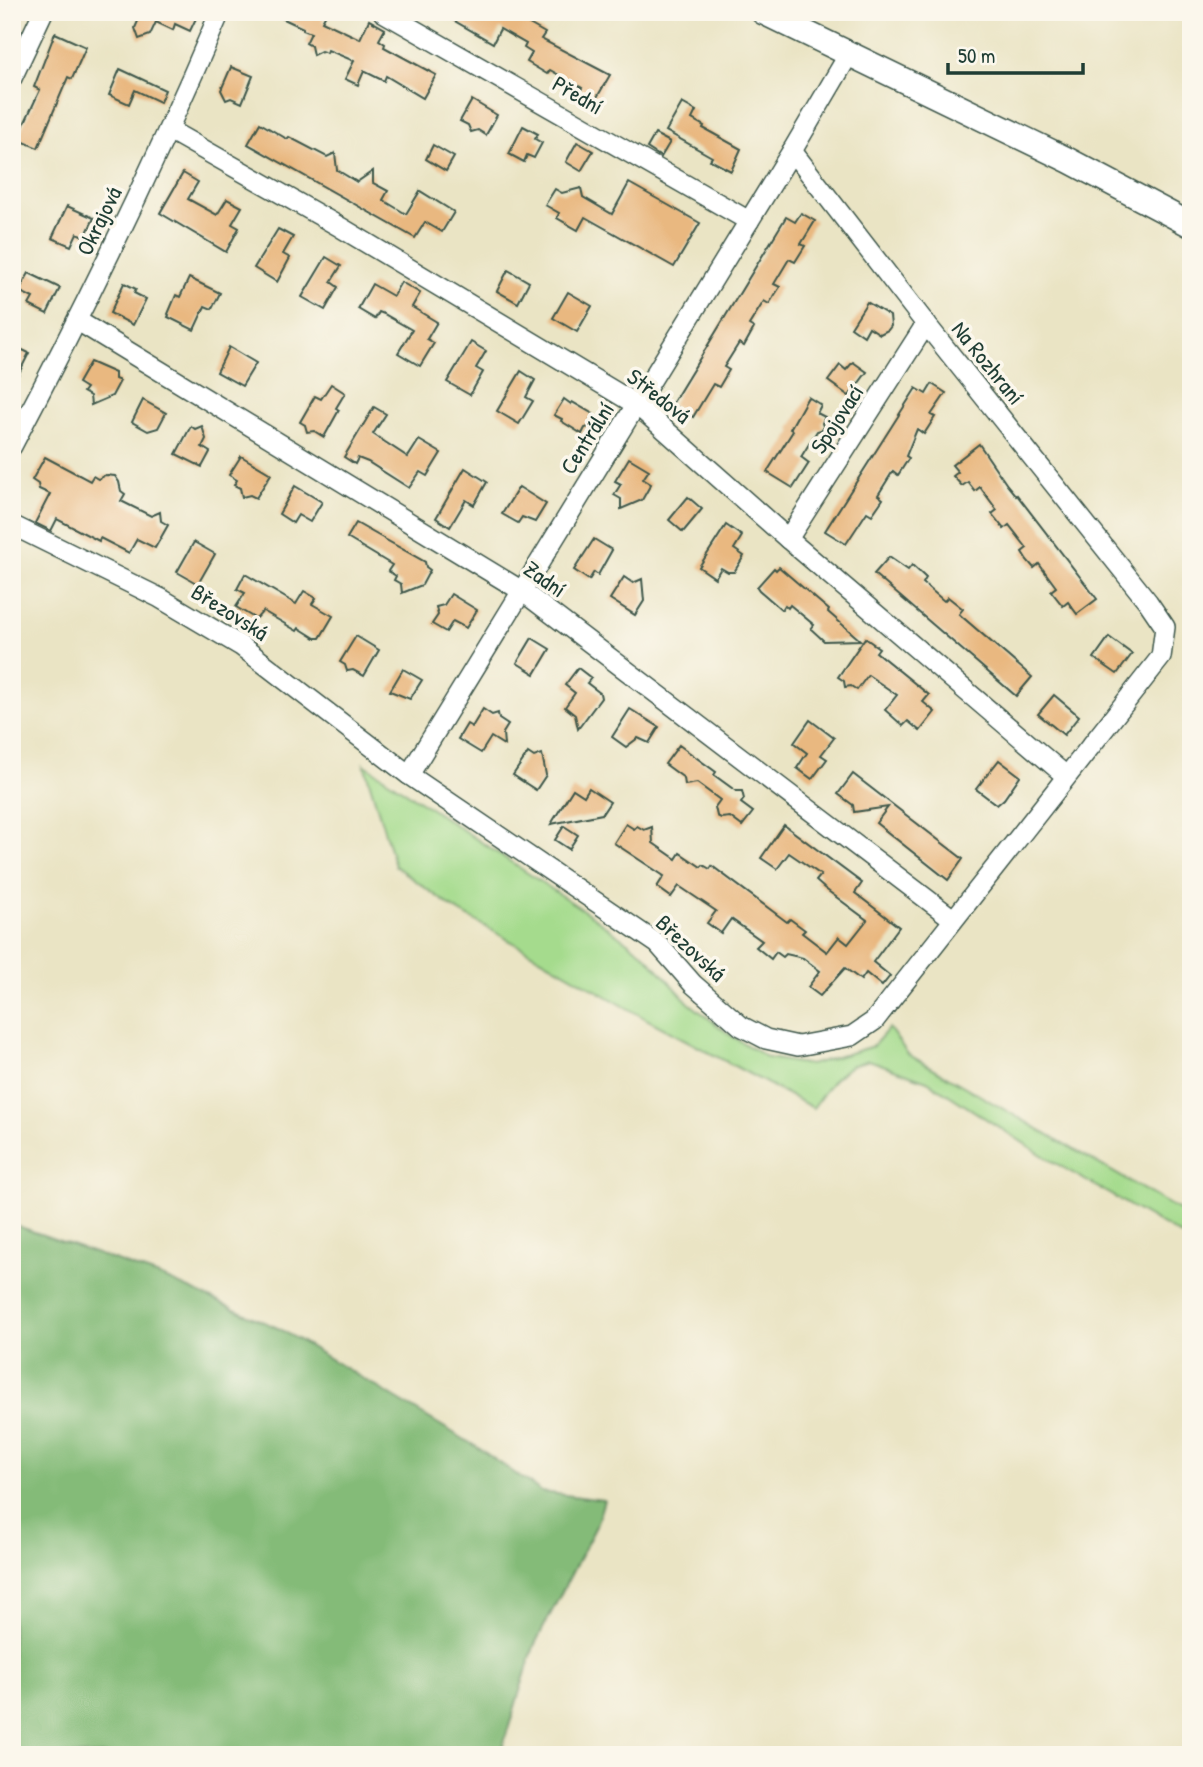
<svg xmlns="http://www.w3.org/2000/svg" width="1203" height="1767" viewBox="0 0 1203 1767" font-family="'Patrick Hand',sans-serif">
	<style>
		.green { fill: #a5db8d; stroke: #628c60; stroke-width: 2 }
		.forest { fill: #84bb78; stroke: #527c56; stroke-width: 2 }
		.building { fill: #e9b880 }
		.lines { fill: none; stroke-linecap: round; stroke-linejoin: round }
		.minor-casing { stroke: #3d564a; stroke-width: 22 }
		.tertiary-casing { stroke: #3d564a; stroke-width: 27 }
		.minor { stroke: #fff; stroke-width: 19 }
		.tertiary { stroke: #fff; stroke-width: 24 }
		.labels { text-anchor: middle; stroke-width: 7; stroke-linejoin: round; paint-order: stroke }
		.street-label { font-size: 23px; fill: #1f3d34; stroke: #fbf7ec }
	</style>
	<rect width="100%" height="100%" fill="#fbf7ec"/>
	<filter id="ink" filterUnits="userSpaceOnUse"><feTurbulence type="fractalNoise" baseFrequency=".0143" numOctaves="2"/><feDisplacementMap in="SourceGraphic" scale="14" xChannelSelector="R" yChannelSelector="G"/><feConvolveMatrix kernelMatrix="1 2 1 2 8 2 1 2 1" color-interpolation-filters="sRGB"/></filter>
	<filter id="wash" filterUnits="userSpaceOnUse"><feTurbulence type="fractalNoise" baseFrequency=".00686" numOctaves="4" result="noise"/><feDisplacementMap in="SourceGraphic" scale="28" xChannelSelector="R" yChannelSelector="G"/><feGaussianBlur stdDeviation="1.57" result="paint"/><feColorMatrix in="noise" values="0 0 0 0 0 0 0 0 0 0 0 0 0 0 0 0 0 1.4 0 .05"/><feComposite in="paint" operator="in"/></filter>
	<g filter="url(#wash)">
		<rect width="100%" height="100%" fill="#eae4c4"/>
		<polygon class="green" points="364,764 592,916 644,954 689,1003 730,1035 768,1058 810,1065 873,1046 889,1028 908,1054 1191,1217 1191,1241 1050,1160 927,1081 869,1060 850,1066 833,1080 813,1108 648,1020 453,908 395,866"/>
		<polygon class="forest" points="12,1224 162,1277 280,1329 477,1447 542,1492 604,1500 596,1526 534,1646 500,1755 12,1755"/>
		<g id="blocks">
			<g class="building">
				<polygon points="135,12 199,12 190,31 175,24 173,30 156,22 150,35 139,39 135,28 139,19"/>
				<polygon points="269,12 327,12 322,21 360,39 369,20 385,29 379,40 385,44 384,47 436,75 423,98 386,76 384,81 364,71 358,85 345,79 354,61 328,50 327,53 321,51 313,55 311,46 306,43 311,33 303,30 303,28"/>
				<polygon points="439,12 520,12 517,17 545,33 541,39 610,75 593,104 578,95 582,88 550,70 547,74 527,62 532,53 524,48 526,44 500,29 493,43"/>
				<polygon points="55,33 86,47 72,79 68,77 38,148 17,139 40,90 34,87"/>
				<polygon points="231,67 253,76 242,103 231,98 226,100 221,90"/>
				<polygon points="120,69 165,90 160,102 135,90 129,104 109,95"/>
				<polygon points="472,100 497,115 486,135 478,130 471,132 468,125 460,121"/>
				<polygon points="682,103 696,111 692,119 704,126 703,128 741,149 731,171 710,160 712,157 666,131"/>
				<polygon points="260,123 287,139 289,137 327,157 335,153 337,170 357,182 373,171 373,183 388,191 383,200 406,214 420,191 454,212 442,232 425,222 415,238 248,144"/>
				<polygon points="523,126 538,134 535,139 542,143 534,158 527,155 524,162 509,154"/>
				<polygon points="655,134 670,142 661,157 647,148"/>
				<polygon points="577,142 593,151 581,171 566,162"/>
				<polygon points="433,145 454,157 446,171 426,159"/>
				<polygon points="183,173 198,182 188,199 217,215 227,199 242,207 232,224 239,228 226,252 160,213"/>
				<polygon points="629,183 700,223 674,267 585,217 578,230 557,218 559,213 545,205 555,189 562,193 581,188 583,197 612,214"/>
				<polygon points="67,206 94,218 85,237 77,233 71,246 52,238"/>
				<polygon points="801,213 815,221 801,244 805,246 795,262 789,259 774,284 780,287 769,304 764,301 749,325 754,328 744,346 739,343 724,367 729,370 719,387 713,384 693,417 672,404 786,217 795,222"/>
				<polygon points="278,229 293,237 283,254 290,258 277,282 254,268"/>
				<polygon points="326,257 341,266 331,282 338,287 325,310 302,297"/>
				<polygon points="508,270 529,282 518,303 497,291"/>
				<polygon points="29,273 60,288 47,314 29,305 33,298 19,291"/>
				<polygon points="189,278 220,293 212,309 205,306 194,330 168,317 169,315 168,314 176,295 180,297"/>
				<polygon points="401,282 420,293 412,307 437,322 427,339 434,343 420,366 398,353 412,330 384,314 379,312 375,319 358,309 372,284 393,296"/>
				<polygon points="124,283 136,289 134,293 146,299 133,325 110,313"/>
				<polygon points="568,292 592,306 577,332 553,318"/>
				<polygon points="867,302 890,316 891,326 888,330 880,334 869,327 864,336 851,327"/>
				<polygon points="471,342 486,351 476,368 483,372 470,395 447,382"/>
				<polygon points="12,345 29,353 12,387"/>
				<polygon points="229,347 256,363 242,386 217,372"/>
				<polygon points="90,362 115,373 115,379 120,381 112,396 91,405 90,396 83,392 86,388 78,383"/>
				<polygon points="853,362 867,372 849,396 828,381 840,365 846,370"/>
				<polygon points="521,371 535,380 526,397 533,401 519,424 497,411"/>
				<polygon points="331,384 345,393 336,408 339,410 324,437 314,431 307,432 305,425 300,422 315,396 321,399"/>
				<polygon points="932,384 946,393 931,415 935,417 924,434 917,429 906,456 909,458 898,475 893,471 878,495 883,499 872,515 867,512 846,544 825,531 916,388 926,394"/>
				<polygon points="808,397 821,405 817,413 825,417 822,423 824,429 817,431 801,457 809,463 793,488 767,472 793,431 790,429"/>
				<polygon points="564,399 571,404 572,402 593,414 590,420 592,426 585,428 582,434 561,421 562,419 554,415"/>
				<polygon points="143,400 166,413 158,428 148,431 132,422"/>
				<polygon points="374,407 386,414 373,434 382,440 408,457 419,440 441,453 427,476 420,472 409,488 368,462 358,458 355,464 344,457"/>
				<polygon points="191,426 195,429 202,426 206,439 202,447 210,452 202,467 176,454"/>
				<polygon points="979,444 1007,485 1016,496 1017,495 1097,599 1077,614 1068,602 1063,606 1051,591 1056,587 1039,564 1034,568 1027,560 1022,552 1027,548 1009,525 1004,529 992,514 997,510 980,487 975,491 968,482 962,486 953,476 958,472 952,465"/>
				<polygon points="241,456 271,474 256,498 250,495 242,497 240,488 234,485 237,480 229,475"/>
				<polygon points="45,457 90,481 93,476 98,479 105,475 115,476 119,482 121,491 125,494 121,501 151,516 160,512 161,521 168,525 155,548 137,539 129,553 100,538 99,541 57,519 51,531 35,523 50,494 39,489 38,484 32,480"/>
				<polygon points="629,458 649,470 643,479 651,484 642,500 621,509 621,499 614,495 621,484 615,481"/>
				<polygon points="465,468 487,482 474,505 466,500 450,527 436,518"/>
				<polygon points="295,486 322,502 310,522 298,515 293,523 279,514"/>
				<polygon points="519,487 546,504 535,522 522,517 518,523 502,514"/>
				<polygon points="688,497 702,509 683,532 669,520"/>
				<polygon points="356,523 425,562 426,567 430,570 422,585 402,593 401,584 394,580 396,576 388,571 392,565 347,538"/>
				<polygon points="726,525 742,536 734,549 744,556 734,572 728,572 721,568 715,578 699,567"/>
				<polygon points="594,539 612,550 598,575 594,572 589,580 574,570"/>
				<polygon points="194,542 215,554 198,584 177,572"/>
				<polygon points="889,557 908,570 912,565 926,578 923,583 944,601 948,597 963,609 959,614 1032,677 1016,696 874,574"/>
				<polygon points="779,567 829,610 828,612 860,640 824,641 811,629 814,625 790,605 788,608 785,605 782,610 759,590 757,587 774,568 776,570"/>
				<polygon points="245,574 296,604 304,591 316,598 312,604 333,616 320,638 315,638 299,628 297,631 263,611 256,619 236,607 245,593 237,589"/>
				<polygon points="624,577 633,583 642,579 644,601 635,615 610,599"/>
				<polygon points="451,594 477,610 466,628 453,621 446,632 432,624 438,615 436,607 444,605"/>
				<polygon points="356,636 379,650 364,676 353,670 347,671 345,665 340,662"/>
				<polygon points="1109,637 1132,654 1117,674 1094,658"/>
				<polygon points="532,638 550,649 535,674 517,663"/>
				<polygon points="865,638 879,648 876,652 929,695 923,702 935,712 920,731 908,721 903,726 885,710 897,695 868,675 857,690 851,686 845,687 844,681 838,677"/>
				<polygon points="578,668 591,678 587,683 600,693 601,698 578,729 575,715 565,707 575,693 565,685"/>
				<polygon points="403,669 422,680 410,699 390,691"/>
				<polygon points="1054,695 1079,716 1064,735 1038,714"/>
				<polygon points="483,709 492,715 498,713 499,719 508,725 503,733 504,745 491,737 481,753 458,739 467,724 472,727"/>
				<polygon points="630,709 659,727 649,743 638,738 626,747 612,737"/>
				<polygon points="810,720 834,738 821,755 827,759 812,779 797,768 807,753 794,743"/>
				<polygon points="679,745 716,772 714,775 736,791 742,791 744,799 741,803 753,812 742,826 730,817 721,818 717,816 715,807 720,800 697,783 685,785 684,778 665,764"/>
				<polygon points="528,753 534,757 542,754 546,775 536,790 513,775"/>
				<polygon points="999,760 1020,776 1004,799 997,805 976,789"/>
				<polygon points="853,774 963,859 948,880 876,823 888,807 854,812 853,805 838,794"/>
				<polygon points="589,788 610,802 602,814 551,824 573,789 584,796"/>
				<polygon points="626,824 634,829 637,826 644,830 652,827 653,843 676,859 680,853 701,867 703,865 710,869 712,866 787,922 790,919 805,930 802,933 827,952 839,937 848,944 867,920 824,888 816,881 821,875 789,853 777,869 761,858 784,825 862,883 855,893 899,927 873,962 890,976 882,986 866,973 861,980 845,968 820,996 808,987 820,971 803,958 786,954 783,957 776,952 771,959 756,947 762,941 731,919 721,933 707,923 716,911 679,886 671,897 657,887 664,876 614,843"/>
				<polygon points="564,826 578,835 569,849 555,840"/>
			</g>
		</g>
	</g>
	<g filter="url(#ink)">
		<use href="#blocks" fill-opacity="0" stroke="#3d564a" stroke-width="2"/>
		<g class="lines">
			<g class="minor-casing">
				<g id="minor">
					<polyline points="383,12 749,221"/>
					<polyline points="12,78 43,12"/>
					<polyline points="169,130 340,227 637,405 788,539 1066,776"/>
					<polyline points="78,321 522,591 953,919"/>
					<path d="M12,446C87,304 157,160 220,12"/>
					<polyline points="12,525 160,598 241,646 409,775 658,944 693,984 741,1026 766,1039 798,1046 852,1036 874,1021 1161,657 1165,627 1148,602 926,324 792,151"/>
					<polyline points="788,539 926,324"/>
					<polyline points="409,775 792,151 849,54"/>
				</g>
			</g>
			<g class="tertiary-casing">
				<polyline id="tertiary" points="763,12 1068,160 1191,225"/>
			</g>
			<use href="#minor" class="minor"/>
			<use href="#tertiary" class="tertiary"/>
		</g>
	</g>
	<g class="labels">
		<g class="street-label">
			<text transform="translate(578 95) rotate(30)" y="8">Přední</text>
			<text transform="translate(99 221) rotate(-64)" y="8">Okrajová</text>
			<text transform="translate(988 363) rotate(51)" y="8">Na Rozhraní</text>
			<text transform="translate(659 396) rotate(38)" y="8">Středová</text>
			<text transform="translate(837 419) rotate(-57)" y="8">Spojovací</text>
			<text transform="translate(587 438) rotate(-58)" y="8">Centrální</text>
			<text transform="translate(545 579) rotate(35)" y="8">Zadní</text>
			<text transform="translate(230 612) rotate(32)" y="8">Březovská</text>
			<text transform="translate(691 948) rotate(43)" y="8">Březovská</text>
		</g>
	</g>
	<rect width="1203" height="1767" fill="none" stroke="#fbf7ec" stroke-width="42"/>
	<path d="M948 63v10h135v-10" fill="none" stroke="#1f3d34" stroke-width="3.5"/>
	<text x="958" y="63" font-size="21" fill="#1f3d34" stroke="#fbf7ec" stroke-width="5" paint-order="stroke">50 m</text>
</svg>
